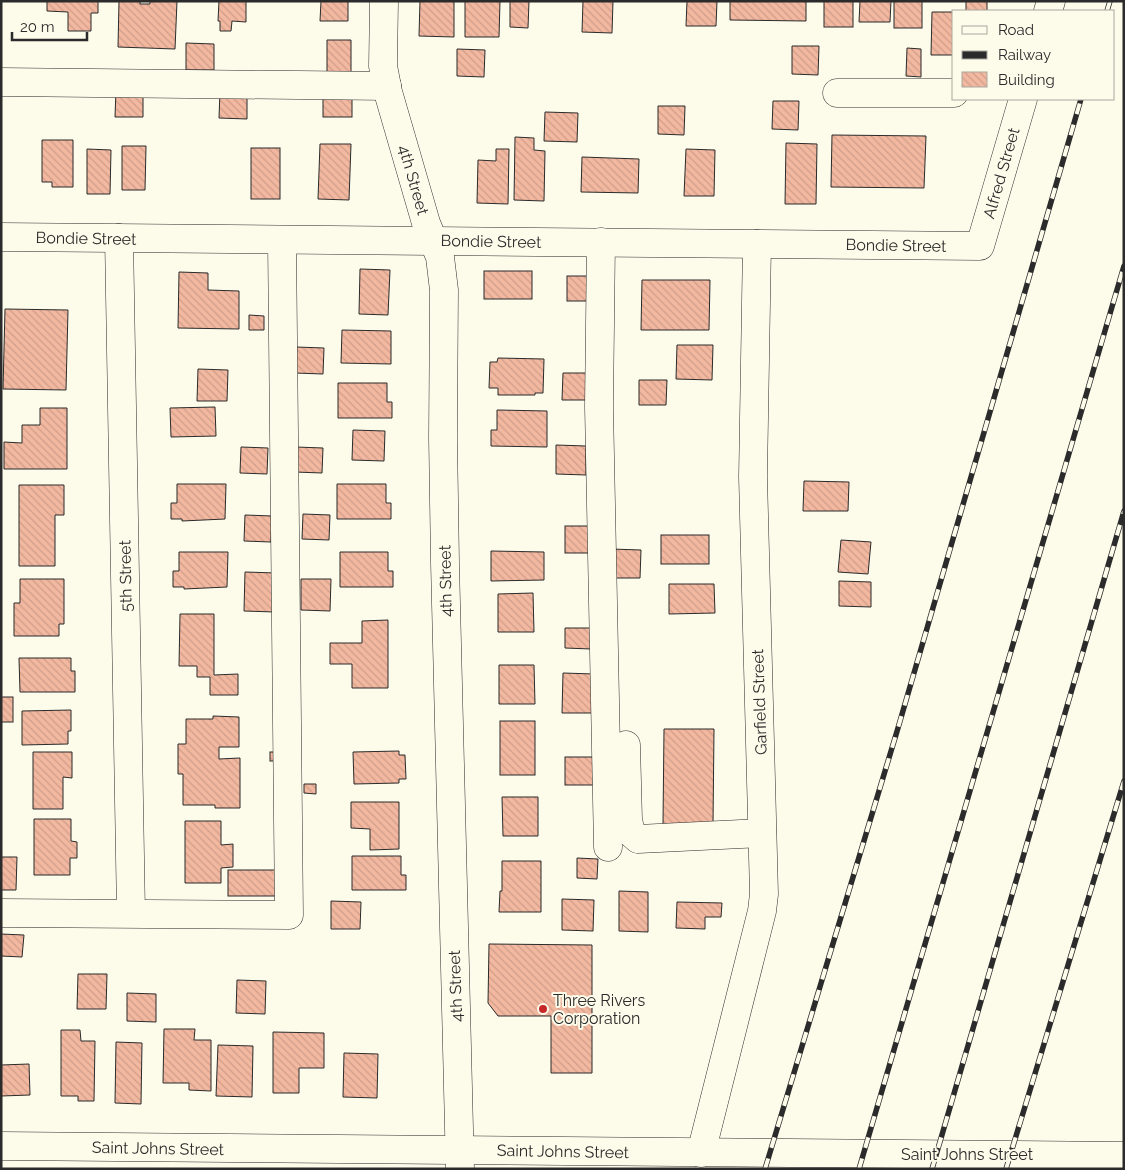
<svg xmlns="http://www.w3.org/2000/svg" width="1125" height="1170" viewBox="0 0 1125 1170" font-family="Raleway,sans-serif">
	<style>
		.building { fill: url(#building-back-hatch); stroke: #2b2b2b }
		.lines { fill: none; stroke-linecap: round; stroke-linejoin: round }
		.minor-casing { stroke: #2b2b2b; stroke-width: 29 }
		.minor { stroke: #fdfbea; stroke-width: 28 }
		.rail-casing { stroke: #2b2b2b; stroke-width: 5.5 }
		.rail { stroke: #fdfbea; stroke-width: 4; stroke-dasharray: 11; stroke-linecap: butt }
		.poi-dot { fill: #c62828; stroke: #fdfbea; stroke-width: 2 }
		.labels { text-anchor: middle; stroke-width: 4; stroke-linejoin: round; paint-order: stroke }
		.street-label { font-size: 16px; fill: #2b2b2b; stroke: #fdfbea }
		.poi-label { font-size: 16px; fill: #2b2b2b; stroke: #fdfbea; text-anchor: start }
	</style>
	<defs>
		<pattern id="building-back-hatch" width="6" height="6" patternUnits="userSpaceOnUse" patternTransform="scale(1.25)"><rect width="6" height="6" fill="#f2b8a0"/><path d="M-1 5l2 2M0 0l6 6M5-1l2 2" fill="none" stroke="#d09e8a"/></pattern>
	</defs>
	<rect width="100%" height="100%" fill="#fdfbea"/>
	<g class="building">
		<polygon points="47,1 98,1 98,13 91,13 91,31 68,31 68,12 47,11"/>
		<polygon points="119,1 140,1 140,4 150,4 150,1 177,1 175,49 118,47"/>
		<polygon points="219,1 246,1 246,22 232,21 231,31 220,31 220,21 218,21"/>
		<polygon points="321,1 348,1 348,21 320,21"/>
		<polygon points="420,1 454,1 454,37 419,36"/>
		<polygon points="465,1 500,1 499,37 465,37"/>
		<polygon points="510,1 529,1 528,28 510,27"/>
		<polygon points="583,1 613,1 612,33 582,32"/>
		<polygon points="687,1 717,1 716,26 686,26"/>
		<polygon points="730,1 806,1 806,21 730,20"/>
		<rect x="824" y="1" width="29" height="26"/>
		<polygon points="860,1 891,1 890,22 859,22"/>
		<rect x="894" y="1" width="28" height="27"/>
		<rect x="966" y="1" width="21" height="10"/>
		<polygon points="932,12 954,12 954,55 931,55"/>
		<polygon points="327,40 351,40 351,74 327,73"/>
		<polygon points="186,43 214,44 214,70 186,70"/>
		<polygon points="792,46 819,46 818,75 792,74"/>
		<polygon points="907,48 921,49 921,77 906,76"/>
		<polygon points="457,49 485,50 484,77 457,76"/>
		<polygon points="116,90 143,91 143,117 115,117"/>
		<polygon points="220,91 247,92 247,119 219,118"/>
		<rect x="323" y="91" width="29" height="26"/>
		<polygon points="773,101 799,101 798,130 772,129"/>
		<polygon points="658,106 685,106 684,135 658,134"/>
		<polygon points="545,112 578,113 577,142 544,141"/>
		<polygon points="832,135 926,136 924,188 831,187"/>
		<polygon points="515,137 534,138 534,150 545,151 544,201 514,200"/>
		<polygon points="42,140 73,140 73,187 52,187 52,182 42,182"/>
		<polygon points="786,143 817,144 816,204 785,204"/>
		<polygon points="320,144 351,144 349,200 318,199"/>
		<polygon points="122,146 146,146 145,190 122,190"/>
		<rect x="251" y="148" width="29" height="51"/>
		<polygon points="87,149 111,150 110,194 87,194"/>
		<polygon points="496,149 509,149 508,204 477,203 478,160 496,161"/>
		<polygon points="686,149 715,150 714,196 684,196"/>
		<polygon points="582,157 639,159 638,193 581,192"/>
		<polygon points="360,269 390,270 388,315 359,314"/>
		<rect x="484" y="271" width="48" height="28"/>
		<polygon points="179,272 208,273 208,290 239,291 239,329 178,328"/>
		<rect x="567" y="276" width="24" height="25"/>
		<polygon points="642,280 710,280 709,330 641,330"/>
		<polygon points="5,309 68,310 66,390 3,389"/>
		<polygon points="249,315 264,316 264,330 249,330"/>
		<polygon points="342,330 391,331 391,364 341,363"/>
		<polygon points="677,345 713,345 712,380 676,379"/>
		<polygon points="296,347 324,348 323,374 295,373"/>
		<polygon points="498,358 544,359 543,393 535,393 535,395 498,395 498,388 489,388 490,362 497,362"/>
		<polygon points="198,369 228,370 227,401 197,401"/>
		<polygon points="563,373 589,373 589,400 562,400"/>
		<polygon points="639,380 667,380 666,405 639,405"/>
		<polygon points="338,383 387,383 387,402 392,402 392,418 338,418"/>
		<polygon points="215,407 216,436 171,437 170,408"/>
		<polygon points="40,408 67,408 67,469 4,469 4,442 22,443 22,425 40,425"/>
		<polygon points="497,410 547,411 547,447 491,446 491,430 497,430"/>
		<polygon points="353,430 385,431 384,461 352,460"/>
		<polygon points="556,445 586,446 586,475 556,474"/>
		<polygon points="241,447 268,448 267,474 240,473"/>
		<polygon points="296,447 323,448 322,473 295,472"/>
		<polygon points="804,481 849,482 848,511 803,511"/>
		<polygon points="177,484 226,484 225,519 182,521 182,519 171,519 171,503 177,503"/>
		<polygon points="337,484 386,484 386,503 391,503 391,519 337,519"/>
		<polygon points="19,485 64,485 64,515 55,515 55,566 19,566"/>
		<polygon points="303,514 330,515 329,540 302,539"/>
		<polygon points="245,515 272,516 271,542 244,541"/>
		<rect x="565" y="526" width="26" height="27"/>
		<rect x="661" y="535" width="48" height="29"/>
		<polygon points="841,540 871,542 868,574 838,572"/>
		<polygon points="611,549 641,550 640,578 610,578"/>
		<polygon points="491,551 544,552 544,580 491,581"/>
		<polygon points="179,552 228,552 227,587 184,589 184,587 173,587 173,571 179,571"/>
		<polygon points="340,552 388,552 388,571 393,571 393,587 340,587"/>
		<polygon points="245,572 276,573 275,612 244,611"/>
		<polygon points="20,579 64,579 64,624 59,624 59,636 14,636 14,603 20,603"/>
		<polygon points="301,579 331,579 330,611 301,610"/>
		<polygon points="839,581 871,582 871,607 839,606"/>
		<polygon points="669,584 714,584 715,613 669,614"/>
		<polygon points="533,593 534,632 498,632 498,594"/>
		<polygon points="180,614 214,614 214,675 238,674 238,695 210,695 210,677 197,677 197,666 179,666"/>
		<polygon points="388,620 388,688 352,688 352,664 330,664 330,643 362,643 362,621"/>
		<polygon points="565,628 591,628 591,649 565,648"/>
		<polygon points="19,658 71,658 71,671 75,671 75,692 20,692"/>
		<polygon points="499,665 534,665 535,704 499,704"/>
		<polygon points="563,673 594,674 593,713 562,713"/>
		<rect x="1" y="697" width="12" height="25"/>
		<polygon points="71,710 71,731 68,731 68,744 22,745 22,711"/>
		<polygon points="213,716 239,717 239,747 219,747 219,759 240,758 240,808 215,808 215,805 183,805 183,774 178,774 178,744 186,744 186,719 213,719"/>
		<rect x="500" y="721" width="35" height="54"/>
		<polygon points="664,729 714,729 713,825 663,824"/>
		<polygon points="399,751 399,755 405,755 406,779 399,779 399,783 354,784 353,752"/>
		<polygon points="33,752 72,752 72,778 63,777 63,809 33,809"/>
		<rect x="270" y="752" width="9" height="9"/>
		<rect x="565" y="757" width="28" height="28"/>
		<polygon points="304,784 316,784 316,794 304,793"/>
		<polygon points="502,797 538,797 538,836 503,836"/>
		<polygon points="351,802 399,802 399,849 370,850 370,829 351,828"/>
		<polygon points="34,819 71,819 71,841 77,842 77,858 70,858 70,875 34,875"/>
		<polygon points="185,821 221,821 221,845 233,844 233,867 221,868 221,883 185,883"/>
		<polygon points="352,856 401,856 401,875 406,875 406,890 352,890"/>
		<polygon points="1,857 17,857 16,890 1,890"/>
		<polygon points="577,858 598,859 597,879 577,878"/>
		<polygon points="502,861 541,861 541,912 499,912 500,891 502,891"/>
		<rect x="228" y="870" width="49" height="26"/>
		<polygon points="619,891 648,892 648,932 619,931"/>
		<polygon points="562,899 594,900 593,931 562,930"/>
		<polygon points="331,901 361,902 360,929 331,929"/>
		<polygon points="677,902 722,903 721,917 705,917 705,929 676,928"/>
		<polygon points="1,934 24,935 22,957 1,956"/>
		<polygon points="489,944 592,945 592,1073 551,1073 551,1016 498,1016 488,1003"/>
		<polygon points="78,974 107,974 106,1009 77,1009"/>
		<polygon points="237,980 266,981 265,1014 236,1013"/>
		<polygon points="127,993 156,994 156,1022 127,1021"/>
		<polygon points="164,1029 195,1029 194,1040 211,1040 211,1091 189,1090 189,1083 163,1083"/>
		<polygon points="61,1030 80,1030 81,1041 95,1041 94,1101 78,1101 78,1096 61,1096"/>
		<polygon points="273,1032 324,1033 324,1068 299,1068 299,1093 273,1093"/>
		<polygon points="116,1042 142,1043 141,1104 115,1103"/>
		<polygon points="218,1045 253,1046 252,1097 216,1096"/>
		<polygon points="344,1053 378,1054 377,1098 343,1097"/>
		<polygon points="29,1064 30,1095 1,1096 1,1065"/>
	</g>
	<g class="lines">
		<g class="minor-casing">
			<g id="minor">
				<polyline points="384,1 383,66 388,92 426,223 440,257 444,290 443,438 445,563 460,1169"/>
				<polyline points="1048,11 1051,1"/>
				<polyline points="1,82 387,86"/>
				<polyline points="837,93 954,93"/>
				<polyline points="1,237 980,246 1023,99"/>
				<polyline points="119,238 131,913"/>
				<polyline points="601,242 599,407 608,847"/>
				<polyline points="626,745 628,820 631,833 638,839 762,833"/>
				<polyline points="1,913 289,915 282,241"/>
				<polyline points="1,1146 1124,1156"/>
				<polyline points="701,1153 762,911 764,894 753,477 757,244"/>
			</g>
		</g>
		<use href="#minor" class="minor"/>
		<g class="rail-casing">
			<g id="rail">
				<polyline points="1107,11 1110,1"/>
				<polyline points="765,1169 898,728 1081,99"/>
				<polyline points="859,1169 1124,266"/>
				<polyline points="932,1169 1124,511"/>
				<polyline points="1006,1169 1124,781"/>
			</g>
		</g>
		<use href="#rail" class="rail"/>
	</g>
	<circle class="poi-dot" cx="543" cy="1009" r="5"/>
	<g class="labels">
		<g class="street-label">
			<text transform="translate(1001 173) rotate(-74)" y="6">Alfred Street</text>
			<text transform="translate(414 180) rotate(74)" y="6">4th Street</text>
			<text transform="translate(86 238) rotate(1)" y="6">Bondie Street</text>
			<text transform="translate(491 241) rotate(1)" y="6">Bondie Street</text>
			<text transform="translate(896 245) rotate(1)" y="6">Bondie Street</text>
			<text transform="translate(125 576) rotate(-91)" y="6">5th Street</text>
			<text transform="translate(445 581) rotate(-91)" y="6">4th Street</text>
			<text transform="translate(759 702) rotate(-92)" y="6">Garfield Street</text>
			<text transform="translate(455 986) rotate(-92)" y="6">4th Street</text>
			<text transform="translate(158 1148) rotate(1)" y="6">Saint Johns Street</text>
			<text transform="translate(563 1151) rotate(1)" y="6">Saint Johns Street</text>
			<text x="967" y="1160">Saint Johns Street</text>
		</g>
		<g class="poi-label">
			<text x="553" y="1006">Three Rivers<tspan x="553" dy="18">Corporation</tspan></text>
		</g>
	</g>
	<rect width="1125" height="1170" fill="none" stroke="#2b2b2b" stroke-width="5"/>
	<rect x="952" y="10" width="162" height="90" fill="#fdfbea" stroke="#a9a89e"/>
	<rect x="962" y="26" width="25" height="8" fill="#fdfbea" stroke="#a9a89e"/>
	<text x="998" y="35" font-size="15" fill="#2b2b2b">Road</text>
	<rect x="962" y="51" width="25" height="8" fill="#2b2b2b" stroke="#a9a89e"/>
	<text x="998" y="60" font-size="15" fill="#2b2b2b">Railway</text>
	<rect x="962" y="72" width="25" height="15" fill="url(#building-back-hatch)" stroke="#a9a89e"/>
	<text x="998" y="85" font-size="15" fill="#2b2b2b">Building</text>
	<path d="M12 32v8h75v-8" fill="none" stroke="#2b2b2b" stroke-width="2.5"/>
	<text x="20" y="32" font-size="15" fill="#2b2b2b" stroke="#fdfbea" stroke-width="4" paint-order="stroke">20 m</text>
</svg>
